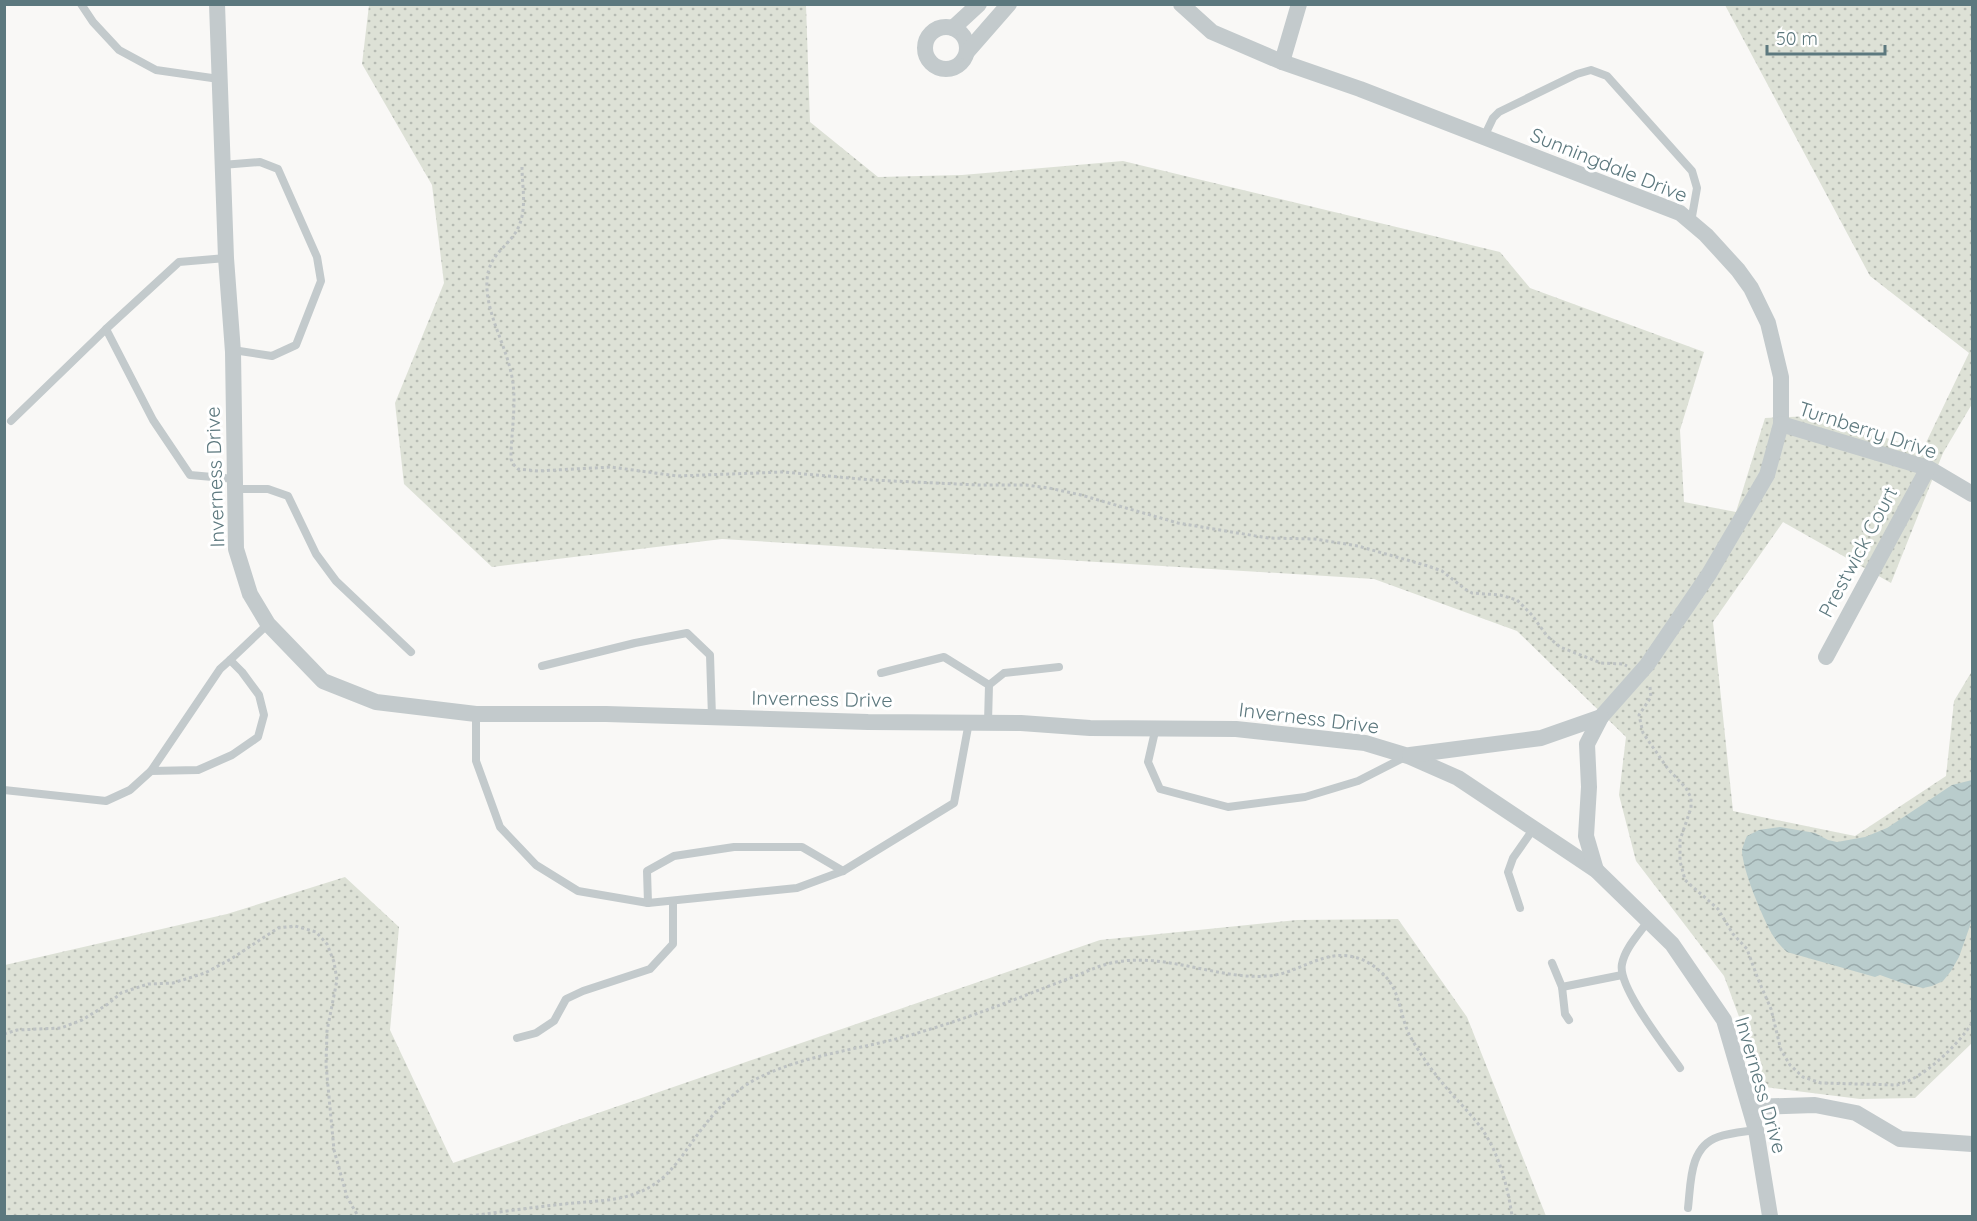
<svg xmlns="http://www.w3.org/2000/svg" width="1977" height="1221" viewBox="0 0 1977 1221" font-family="Quicksand,sans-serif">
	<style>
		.grass { fill: url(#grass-dots) }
		.water { fill: url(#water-waves) }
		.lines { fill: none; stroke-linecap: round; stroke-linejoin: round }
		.path { stroke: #bdc2c3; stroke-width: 3; stroke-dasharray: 3 3; stroke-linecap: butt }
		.lane { stroke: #c3cacc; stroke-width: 8 }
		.street { stroke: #c3cacc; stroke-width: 16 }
		.labels { text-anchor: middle; stroke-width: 6; stroke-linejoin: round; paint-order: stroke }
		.street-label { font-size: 20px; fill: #5c787e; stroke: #fff }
	</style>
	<defs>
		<pattern id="grass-dots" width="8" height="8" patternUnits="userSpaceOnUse" patternTransform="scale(1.5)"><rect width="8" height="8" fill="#dde1d6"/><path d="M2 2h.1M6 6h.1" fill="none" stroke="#b6bbb3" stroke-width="1.8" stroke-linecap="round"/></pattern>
		<pattern id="water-waves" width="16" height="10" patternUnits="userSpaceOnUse" patternTransform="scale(1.5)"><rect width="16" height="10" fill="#b9cccc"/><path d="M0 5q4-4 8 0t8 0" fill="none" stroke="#9aaaab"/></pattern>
	</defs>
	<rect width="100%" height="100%" fill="#f9f8f6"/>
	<g class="grass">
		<polygon points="369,5 806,5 810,122 878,177 962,175 1123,161 1500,252 1530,288 1704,352 1680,430 1684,502 1736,512 1765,418 1812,416 1923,449 1969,353 1870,276 1725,5 1972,5 1972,404 1943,453 1891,583 1783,522 1713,622 1733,811 1855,836 1946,776 1954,701 1972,671 1972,1043 1915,1098 1860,1099 1765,1087 1724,976 1636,861 1619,795 1626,737 1517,631 1374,579 722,539 492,567 404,484 395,403 444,283 432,185 362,64"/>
		<polygon points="345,877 399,927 390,1030 453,1163 1100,940 1297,920 1398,919 1467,1017 1546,1216 5,1216 5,965 227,914"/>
	</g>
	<path class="water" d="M1972,780V920L1959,957L1951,971L1943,981L1932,986L1923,988L1905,984L1880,975L1875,977L1787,952C1781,947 1776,941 1772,934C1762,916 1742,869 1742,850C1743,846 1745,840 1747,836L1759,830L1780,827L1815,833L1828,840L1837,842L1865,837L1887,828L1952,785Z"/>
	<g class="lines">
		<g class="path">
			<path d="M522,167C522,186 527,207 519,226C510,247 489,252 487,280C485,313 506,344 512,377C517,403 511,432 511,459L513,464L518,469L538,471L611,467L677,476L783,472L872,480L978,485H1026L1049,488L1081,495L1178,523L1268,538L1315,539L1358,546L1428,566L1442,571L1465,589L1472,593L1500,595L1517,600L1532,615L1547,636L1560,647L1601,663L1623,664L1627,666"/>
			<path d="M1650,687L1651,697L1639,715L1643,733L1668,769L1686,788L1691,798V808L1680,840V861L1685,880L1718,909L1733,934L1747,949L1758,979L1771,1009L1781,1050L1790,1065L1803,1077L1821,1083L1897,1085C1923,1079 1958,1045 1972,1023"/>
			<polyline points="4,1034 17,1030 61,1028 82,1020 108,1004 121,993 148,984 173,983 205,973 231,959 278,928 295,926 316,932 327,944 334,962 337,980 327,1031 326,1065 334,1150 347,1197 358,1216"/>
			<path d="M470,1216C501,1212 533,1207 565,1204C587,1201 613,1202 634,1194C666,1184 680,1158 698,1134C714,1112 734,1090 758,1078C811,1052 869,1049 924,1031C971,1017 1016,999 1062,981C1080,975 1098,965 1116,962C1168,953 1219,980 1268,976C1298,974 1323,949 1354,957C1365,959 1379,969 1386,977C1401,994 1400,1017 1410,1036C1419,1053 1438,1079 1451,1093C1462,1106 1475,1118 1484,1132C1500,1157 1508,1188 1512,1216"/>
		</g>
		<g class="lane">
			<polyline points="81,4 93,22 119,50 156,70 219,79"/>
			<polyline points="1484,137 1493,118 1499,112 1577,74 1591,70 1607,76 1692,171 1697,188 1691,222"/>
			<polyline points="222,165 260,162 278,169 317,257 321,281 296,345 272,356 233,350"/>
			<polyline points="106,329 179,262 226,258"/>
			<polyline points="11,421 106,329 153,420 190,475 235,479"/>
			<polyline points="235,489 268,489 288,496 316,554 336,581 411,652"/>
			<polyline points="542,666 635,643 687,633 710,655 712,717"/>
			<polyline points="881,673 944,657 989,685 988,722"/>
			<polyline points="989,685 1004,673 1059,667"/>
			<polyline points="476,714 476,761 500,827 536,865 578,891 648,903 797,888 843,871 954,803 969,722"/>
			<polyline points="1156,727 1148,762 1160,789 1228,807 1305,797 1358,781 1405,757"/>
			<polyline points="151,771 220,669 230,660"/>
			<polyline points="4,790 106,801 130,790 151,771 198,770 232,755 258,737 264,715 259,695 242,672 230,660 268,624"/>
			<polyline points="648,903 647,871 674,856 734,847 802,847 843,871"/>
			<polyline points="1520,908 1508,872 1513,858 1534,828"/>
			<path d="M1648,921C1639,934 1625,948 1622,964C1617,986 1666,1048 1680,1068"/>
			<polyline points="1552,963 1562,987 1565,1014 1569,1020"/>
			<polyline points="1562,987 1622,975"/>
			<polyline points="517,1038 536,1033 554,1021 566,999 583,991 650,969 673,944 673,901"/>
			<path d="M1688,1208C1691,1183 1689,1147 1718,1137C1730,1133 1743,1132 1756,1130"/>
		</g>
		<g class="street">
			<polyline points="217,4 226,258 233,352 236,549 250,594 268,624 323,681 376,702 476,714 606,714 868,722 1021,723 1090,728 1236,729 1365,743 1408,756 1458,778 1596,870 1672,944 1724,1020 1756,1130 1770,1216"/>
			<polyline points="1181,4 1212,32 1282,62 1360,89 1680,213 1706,235 1738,270 1751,288 1768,323 1781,377 1781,424 1767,475 1709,574 1647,665 1601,717 1541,738 1410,755"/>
			<circle cx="946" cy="48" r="21"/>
			<polyline points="953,28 979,4"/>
			<polyline points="967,52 1009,4"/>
			<polyline points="1282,62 1299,4"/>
			<polyline points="1781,424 1928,468 1972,494"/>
			<polyline points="1826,657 1928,468"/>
			<polyline points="1596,870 1586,836 1589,787 1587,744 1601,717"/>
			<polyline points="1750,1107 1815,1105 1856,1113 1900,1139 1972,1144"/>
		</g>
	</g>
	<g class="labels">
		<g class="street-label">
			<text transform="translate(1609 165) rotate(22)" y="7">Sunningdale Drive</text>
			<text transform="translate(1868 430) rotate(18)" y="7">Turnberry Drive</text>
			<text transform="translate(215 477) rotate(-92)" y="7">Inverness Drive</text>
			<text transform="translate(1858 552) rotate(-62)" y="7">Prestwick Court</text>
			<text transform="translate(822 699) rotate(1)" y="7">Inverness Drive</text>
			<text transform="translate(1309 718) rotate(7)" y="7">Inverness Drive</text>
			<text transform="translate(1761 1085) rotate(74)" y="7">Inverness Drive</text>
		</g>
	</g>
	<rect width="1977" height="1221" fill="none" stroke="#5c787e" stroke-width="12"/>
	<path d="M1767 45v9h118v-9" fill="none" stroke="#5c787e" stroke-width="3"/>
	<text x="1776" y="45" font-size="18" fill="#5c787e" stroke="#ffffff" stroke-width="4.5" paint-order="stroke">50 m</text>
</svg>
